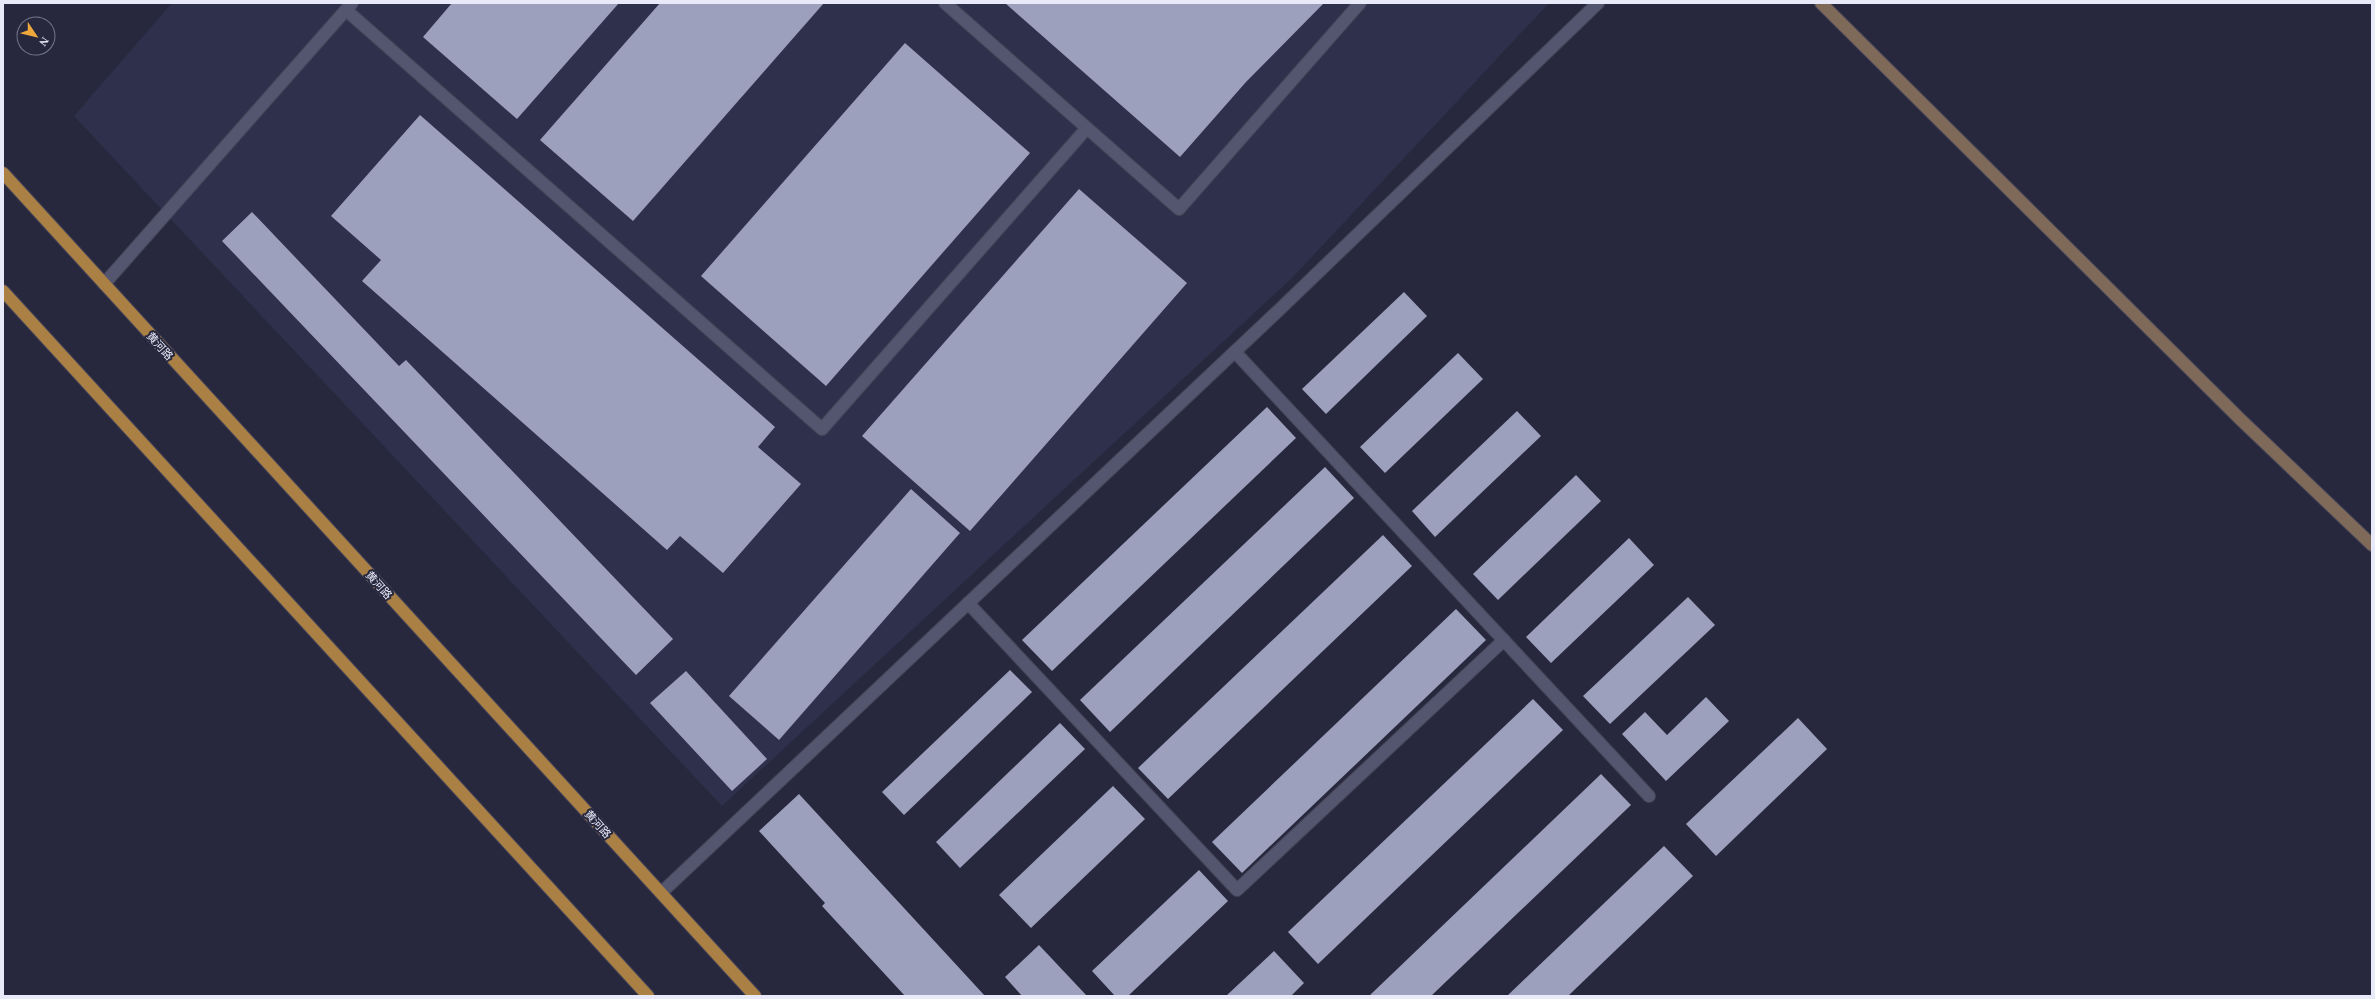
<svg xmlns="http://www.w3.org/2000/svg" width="2375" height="999" viewBox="0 0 2375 999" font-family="'Times New Roman','Noto Sans SC',serif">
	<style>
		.built { fill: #2f304c }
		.building { fill: #9da0bc }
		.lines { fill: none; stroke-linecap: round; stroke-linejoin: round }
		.lane-casing { stroke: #454458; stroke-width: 14 }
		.street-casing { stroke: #454458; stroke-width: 14 }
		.secondary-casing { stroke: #454458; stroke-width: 14 }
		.primary-casing { stroke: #454458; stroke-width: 14 }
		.lane { stroke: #54556e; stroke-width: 12 }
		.street { stroke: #54556e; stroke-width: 12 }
		.secondary { stroke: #7f6a59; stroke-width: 12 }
		.primary { stroke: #aa8045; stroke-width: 12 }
		.labels { text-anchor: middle; stroke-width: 4; stroke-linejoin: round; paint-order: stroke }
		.street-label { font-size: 11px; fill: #e8eaf9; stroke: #27283e }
	</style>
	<rect width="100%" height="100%" fill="#27283e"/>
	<polygon class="built" points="172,3 1549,3 1293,277 722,806 74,116"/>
	<g class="building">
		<polygon points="452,3 619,3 517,119 423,37"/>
		<polygon points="660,3 824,3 633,221 540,140"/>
		<polygon points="1005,3 1324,3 1246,82 1180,157"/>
		<polygon points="905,43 1030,153 826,386 701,276"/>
		<polygon points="420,115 775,427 758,447 801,484 723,573 680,536 667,550 362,281 381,260 331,216"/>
		<polygon points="1079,189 1187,283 970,531 862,436"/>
		<polygon points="252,212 399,366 406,360 673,639 636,675 222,241"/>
		<polygon points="1404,292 1427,316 1326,414 1302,389"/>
		<polygon points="1458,353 1483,379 1385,473 1360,447"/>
		<polygon points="1267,407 1296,438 1052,671 1022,640"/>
		<polygon points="1517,411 1541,436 1435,537 1412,511"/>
		<polygon points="1325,467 1354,498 1110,732 1080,700"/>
		<polygon points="1576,475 1601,501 1498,600 1473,574"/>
		<polygon points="911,489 960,533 779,740 729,696"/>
		<polygon points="1383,535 1412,566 1168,799 1138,768"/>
		<polygon points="1629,538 1654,565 1551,663 1526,637"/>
		<polygon points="1688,597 1715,625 1610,724 1583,696"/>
		<polygon points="1456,609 1486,640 1242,873 1212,842"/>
		<polygon points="1010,670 1032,692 904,815 882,792"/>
		<polygon points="686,671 767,759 732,791 650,703"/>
		<polygon points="1706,697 1729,721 1666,781 1622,734 1645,712 1667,735"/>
		<polygon points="1533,699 1563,730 1318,964 1288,932"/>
		<polygon points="1798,718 1827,749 1716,856 1686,824"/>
		<polygon points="1060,723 1085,749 960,868 936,842"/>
		<polygon points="1601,774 1631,805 1431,996 1369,996"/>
		<polygon points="1113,786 1145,819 1031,928 999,895"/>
		<polygon points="799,794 985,996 905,996 822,906 825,903 759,831"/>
		<polygon points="1664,846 1693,876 1568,996 1507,996"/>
		<polygon points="1199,870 1228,901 1128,996 1115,996 1092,971"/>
		<polygon points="1039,945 1087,996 1022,996 1005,977"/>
		<polygon points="1274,951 1304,983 1291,996 1226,996"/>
	</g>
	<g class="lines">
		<g class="lane-casing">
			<g id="lane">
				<polyline points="945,3 1179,209 1360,3"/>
				<polyline points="346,10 822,429 1087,128"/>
				<polyline points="104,284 352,3"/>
				<polyline points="1235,352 1649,796"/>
				<polyline points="968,603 1237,890 1504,640"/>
			</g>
		</g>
		<g class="street-casing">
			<polyline id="street" points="661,893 1279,310 1598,3"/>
		</g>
		<g class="secondary-casing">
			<polyline id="secondary" points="1821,3 2240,419 2372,545"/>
		</g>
		<g class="primary-casing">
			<g id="primary">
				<polyline points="3,173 755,996"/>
				<polyline points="3,291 648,996"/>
			</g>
		</g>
		<use href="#lane" class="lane"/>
		<use href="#street" class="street"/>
		<use href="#secondary" class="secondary"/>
		<use href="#primary" class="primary"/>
	</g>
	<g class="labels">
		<g class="street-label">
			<text transform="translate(160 346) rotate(48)" y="4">黄河路</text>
			<text transform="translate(379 585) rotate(48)" y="4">黄河路</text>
			<text transform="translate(598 824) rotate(48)" y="4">黄河路</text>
		</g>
	</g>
	<rect width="2375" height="999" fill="none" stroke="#e8eaf9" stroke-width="8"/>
	<g transform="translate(36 36) rotate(125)"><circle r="19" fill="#27283e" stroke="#747689"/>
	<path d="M0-3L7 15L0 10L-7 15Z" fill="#eea83c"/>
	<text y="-6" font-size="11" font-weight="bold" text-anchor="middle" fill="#e8eaf9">N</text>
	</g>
</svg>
